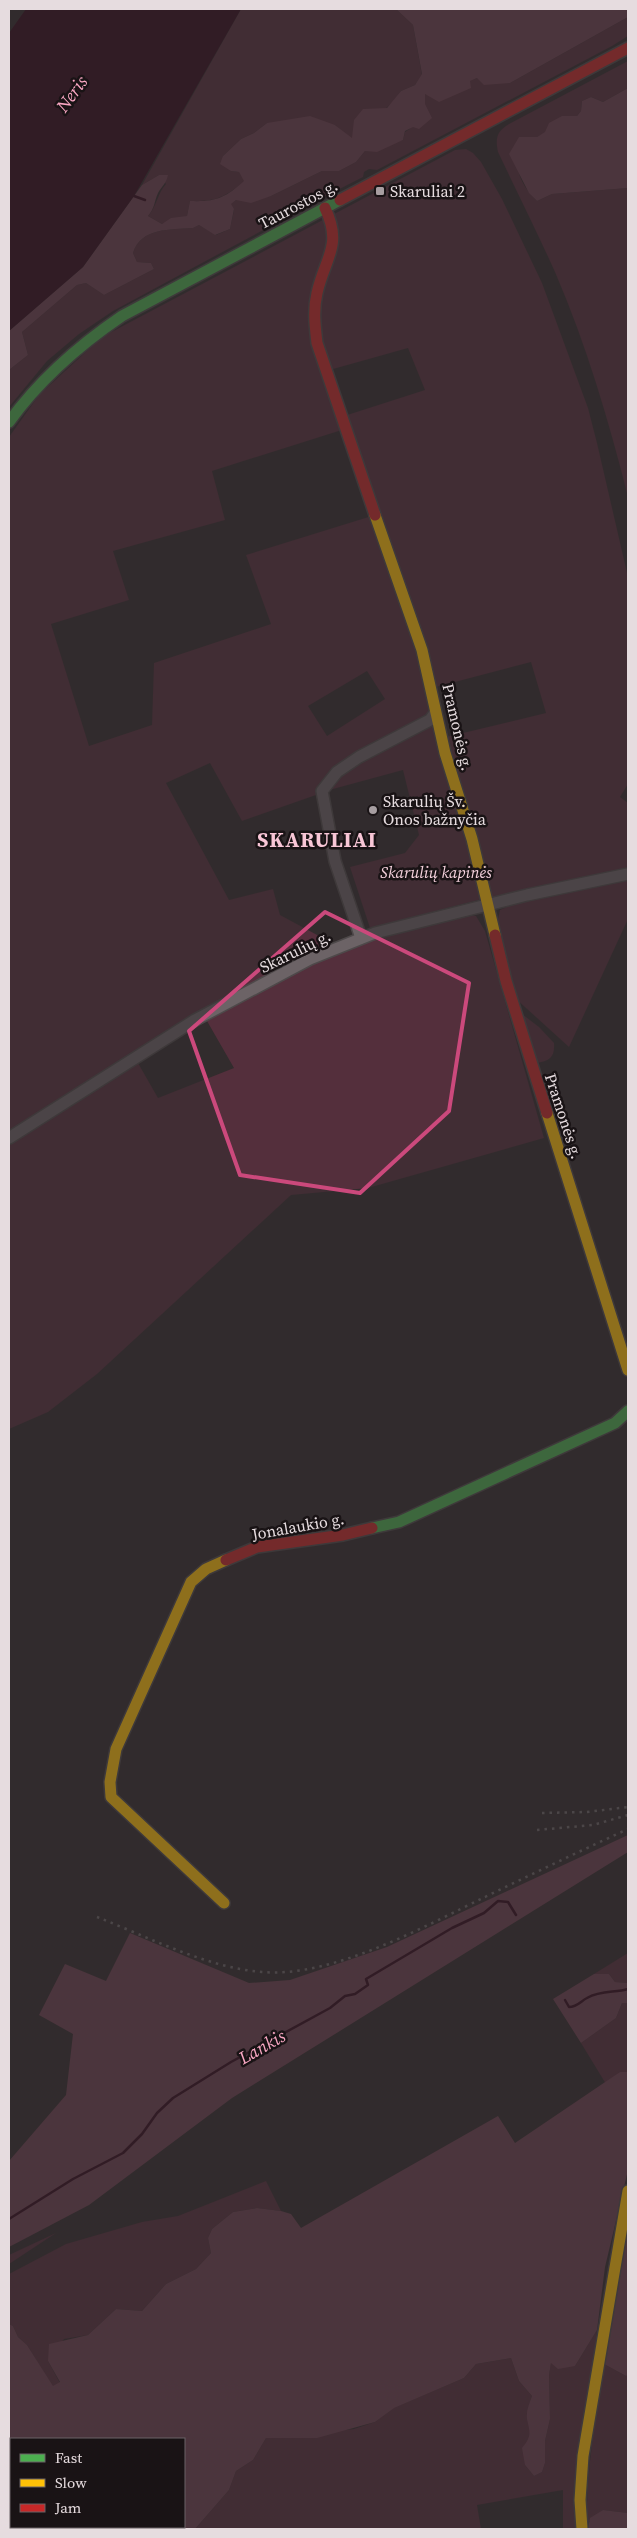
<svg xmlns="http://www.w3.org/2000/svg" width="637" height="2538" viewBox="0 0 637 2538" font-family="'Source Serif 4',serif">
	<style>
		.green { fill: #542f3c; fill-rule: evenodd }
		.forest { fill: #6c4050; fill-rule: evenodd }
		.water { fill: #320a1c }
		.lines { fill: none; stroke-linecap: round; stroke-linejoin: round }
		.stream { stroke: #320a1c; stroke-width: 2.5 }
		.street-casing { stroke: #4e494a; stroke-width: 14 }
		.fast-casing { stroke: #4e494a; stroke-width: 14 }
		.slow-casing { stroke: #4e494a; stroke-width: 14 }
		.jam-casing { stroke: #4e494a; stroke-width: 14 }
		.street { stroke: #6c6366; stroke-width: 11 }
		.fast { stroke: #4caf50; stroke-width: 11 }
		.slow { stroke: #ffc107; stroke-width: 11 }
		.jam { stroke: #c62828; stroke-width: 11 }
		.rail { stroke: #6c6668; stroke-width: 2.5; stroke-dasharray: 2.5 5; stroke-linecap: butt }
		.marked { fill: none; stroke: #cb497c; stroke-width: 4; stroke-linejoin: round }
		.poi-dot { fill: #a79ea1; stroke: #191315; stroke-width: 2 }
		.labels { text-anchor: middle; stroke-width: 5; stroke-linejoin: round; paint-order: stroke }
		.poi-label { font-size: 16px; fill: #e6dcdf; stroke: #191315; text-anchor: start }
		.street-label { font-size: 16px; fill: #e6dcdf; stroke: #191315 }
		.park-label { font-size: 16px; font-style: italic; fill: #f5d2dd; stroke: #191315 }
		.water-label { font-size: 18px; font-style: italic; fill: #f9a7c3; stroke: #191315 }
		.district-label { font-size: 21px; font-weight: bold; letter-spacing: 1px; fill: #f8c6d6; stroke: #191315 }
	</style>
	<rect width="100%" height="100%" fill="#322c2d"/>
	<g class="green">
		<path d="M241,9H396L413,25L422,75L415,85L401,91L394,101L352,139L335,125L267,123L254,133L241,139L223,156L231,171L239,172L245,181C225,197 216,202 190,201L187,216L162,224L148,216C157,206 157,194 166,184L159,175L142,185Z"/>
		<path d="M628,17V36L612,46L377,170L369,169L364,172L363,177L312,203L310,201L291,211V215L113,311L79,334L47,361L9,407V370L28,355L22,332L77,285L86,283L104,295L154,269L151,263L137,262L133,253C141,227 171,230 193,228L199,225L216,235L230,229L234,210L230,204L236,200L271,196L322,171H339L356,162L365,151L403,140L405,132C418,125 425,108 425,94L431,95L477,78L510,83Z"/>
		<path d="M628,61V88L603,102L591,97L582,101L581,111L577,116L537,137H519C516,166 515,178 537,201L552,194L628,188V497C609,421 586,344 555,272C537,232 517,192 498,152C495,138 497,131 509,124Z"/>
		<path d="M466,149L473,153L481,162L502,199L542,283L588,408L597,443L628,577V784L620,797L628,803V868L501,897L482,899L370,928L350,867L405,853L419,835L403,770L333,789L242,821L210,763L166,783L229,900L273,889L280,915L319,936L325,948L9,1138V437L39,395L102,337L455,150ZM408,348L425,390L341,417L326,371ZM345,429L375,515L246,555L271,624L154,663L152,725L89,746L51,624L129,600L113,551L225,520L212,471ZM531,662L546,713L442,738L432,688ZM367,671L385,699L327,736L308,706Z"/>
		<polygon points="628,880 628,919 569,1047 515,998 497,924 500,910 515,903"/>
		<polygon points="469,915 476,916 485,931 544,1138 368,1188 291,1195 97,1374 48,1412 9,1429 9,1145 138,1063 158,1098 234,1068 207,1021 297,972 362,942"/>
		<path d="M522,1014L539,1027L554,1043C555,1057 550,1061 536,1063Z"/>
		<polygon points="628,1953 628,1983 615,1982 609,1974 594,1974"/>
		<polygon points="622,2003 628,2003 628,2072 620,2072 606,2084 581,2043 616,2018"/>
		<polygon points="266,2181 281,2211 257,2208 233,2212 212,2229 208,2238 211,2253 196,2269 166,2284 142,2311 116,2309 88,2335 64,2339 48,2361 60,2383 53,2387 27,2345 18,2337 13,2326 9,2324 9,2274 66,2244 142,2222 178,2216"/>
		<polygon points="56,2233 9,2264 9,2255"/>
		<path d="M597,2330L575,2529H563V2490L477,2505L481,2529H195L229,2490L236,2471L253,2460L266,2438L354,2429L375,2422L393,2408L464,2378L476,2364L511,2358L519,2381L532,2396C524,2417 531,2414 531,2432C531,2443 527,2454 525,2465L534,2476L542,2472L545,2463V2441L550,2419L549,2375L551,2362L575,2366Z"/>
		<path d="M604,2364L626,2376L628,2375V2513L603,2510L587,2523C586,2469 596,2417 604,2364Z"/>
	</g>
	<g class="forest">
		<path d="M396,9H628V17L510,83L484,85L477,78L470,81L471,88L439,102L425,94V104L432,118L419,129L413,127L405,131L403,140L377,152L365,151L356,162L339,171H322L271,196L251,203L236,200L231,204L234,209L230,229L215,235L199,225L193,228C171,230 141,227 133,253L137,262L151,263L154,269L104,295L86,283L77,285L22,332L28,355L9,370V331L83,267L142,185L159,175H168C166,184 162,186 158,193C154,202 155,208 148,216L162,224L171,218L187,216L190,201C216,202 225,198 244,181L239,172L231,171L220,164L223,156L241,139L254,133L267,123L310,116L335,125L352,138L354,120L363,109L387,108L401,91L415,85L422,74L413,25Z"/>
		<polygon points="628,88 628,188 552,194 537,201 529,193 509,154 519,137 537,137 545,132 549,123 562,116 577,116 581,111 582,101 591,97 603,102"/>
		<polygon points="628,1835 628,1852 232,2098 89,2205 9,2247 9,2161 66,2095 73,2034 39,2015 65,1964 106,1981 130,1933 249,1983 290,1980 387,1947"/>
		<polygon points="594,1974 609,1974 615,1982 628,1983 628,2003 622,2003 616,2018 581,2043 553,1999"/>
		<path d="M620,2072H628V2170L605,2267L597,2330L575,2366L558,2369L551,2363L549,2375L550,2419L545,2441V2463L542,2472L534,2476L525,2465L522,2448C532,2436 530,2433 527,2419C526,2411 529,2404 532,2396L519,2381L511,2358L476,2364L464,2378L394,2408L375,2422L317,2438H266L253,2460L236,2471L229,2490L195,2529H9V2324L13,2326L18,2337L27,2345L53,2386L60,2382L48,2361L49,2344L88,2335L116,2309L142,2311L166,2284L196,2269L211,2253L208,2238L212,2229L233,2212L257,2208L281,2211L291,2214L301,2228L498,2116L515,2143ZM11,2439H184V2527H11Z"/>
		<polygon points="628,2225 628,2375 626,2376 604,2364"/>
		<polygon points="603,2510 628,2513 628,2529 588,2529 590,2518"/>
	</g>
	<polygon class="water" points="26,9 241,9 134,196 83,267 9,331 9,33"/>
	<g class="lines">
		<g class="stream">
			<polyline points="134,196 145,200"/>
			<path d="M565,2000L569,2007C577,2007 581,2001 587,1998C601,1990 615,1993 628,1989"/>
			<polyline points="9,2219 73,2179 123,2153 142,2134 157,2113 173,2098 231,2062 330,2008 345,1996 355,1994 368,1985 366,1979 452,1928 484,1913 498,1901 508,1902 516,1915"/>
		</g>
		<g class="street-casing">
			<g id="street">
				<polyline points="361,938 335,861 322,791 337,772 359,757 430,720 435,713"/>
				<polyline points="9,1138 195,1020 310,959 375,933 527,895 628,874"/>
			</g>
		</g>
		<g class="fast-casing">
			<g id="fast">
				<path d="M9,422C40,379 78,346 122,316L340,200"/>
				<polyline points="372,1528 399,1522 615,1423 628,1411"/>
			</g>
		</g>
		<g class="slow-casing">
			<g id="slow">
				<polyline points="375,515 422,650 445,753 472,839 495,935"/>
				<polyline points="547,1113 628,1370"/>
				<polyline points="224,1903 111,1797 110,1782 116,1749 191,1582 206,1569 226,1560"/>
				<polyline points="582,2529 580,2500 583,2456 628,2191"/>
			</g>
		</g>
		<g class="jam-casing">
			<g id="jam">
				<polyline points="340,200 628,48"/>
				<path d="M325,208C343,246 325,257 317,293C313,310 315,326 317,343L375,515"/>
				<polyline points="495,935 506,981 547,1113"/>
				<polyline points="226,1560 257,1547 343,1535 372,1528"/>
			</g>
		</g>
		<use href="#street" class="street"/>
		<use href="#fast" class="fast"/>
		<use href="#slow" class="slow"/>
		<use href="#jam" class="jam"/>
		<g class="rail">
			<polyline points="542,1813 587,1812 628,1807"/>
			<polyline points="537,1830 593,1825 628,1815"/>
			<path d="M97,1917C148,1937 208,1968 262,1972C332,1978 423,1927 485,1897C532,1874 580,1851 628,1829"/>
		</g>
	</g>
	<path d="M0 0H637V2538H0ZM325,912L469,983L449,1111L360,1193L240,1175L189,1031Z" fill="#322c2d" fill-opacity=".55" fill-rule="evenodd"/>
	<path class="marked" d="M325,912L469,983L449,1111L360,1193L240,1175L189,1031Z"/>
	<g class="poi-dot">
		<rect x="375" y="186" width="10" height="10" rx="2.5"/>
		<circle cx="373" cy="810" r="5"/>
	</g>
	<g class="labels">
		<g class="poi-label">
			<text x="390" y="197">Skaruliai 2</text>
			<text x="383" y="807">Skarulių Šv.<tspan x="383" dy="18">Onos bažnyčia</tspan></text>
		</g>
		<g class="street-label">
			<text transform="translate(298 204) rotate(-28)" y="6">Taurostos g.</text>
			<text transform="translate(458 727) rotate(77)" y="6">Pramonės g.</text>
			<text transform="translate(295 951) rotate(-26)" y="6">Skarulių g.</text>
			<text transform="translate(564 1116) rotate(72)" y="6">Pramonės g.</text>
			<text transform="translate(298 1526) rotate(-10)" y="6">Jonalaukio g.</text>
		</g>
		<g class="park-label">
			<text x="436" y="878">Skarulių kapinės</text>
		</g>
		<g class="water-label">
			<text transform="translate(72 94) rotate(-54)" y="6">Neris</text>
			<text transform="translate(262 2047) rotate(-30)" y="6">Lankis</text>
		</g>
		<g class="district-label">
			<text x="317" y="847">SKARULIAI</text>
		</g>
	</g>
	<rect width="637" height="2538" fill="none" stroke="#e6dcdf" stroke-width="20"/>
	<rect x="10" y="2438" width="175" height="90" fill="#191315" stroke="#6b6366"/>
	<rect x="20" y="2454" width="25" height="8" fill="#4caf50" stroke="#6b6366"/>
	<text x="55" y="2463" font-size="15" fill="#e6dcdf">Fast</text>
	<rect x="20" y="2479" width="25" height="8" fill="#ffc107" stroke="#6b6366"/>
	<text x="55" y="2488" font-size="15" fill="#e6dcdf">Slow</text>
	<rect x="20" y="2504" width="25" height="8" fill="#c62828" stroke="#6b6366"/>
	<text x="55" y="2513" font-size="15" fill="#e6dcdf">Jam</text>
</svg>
